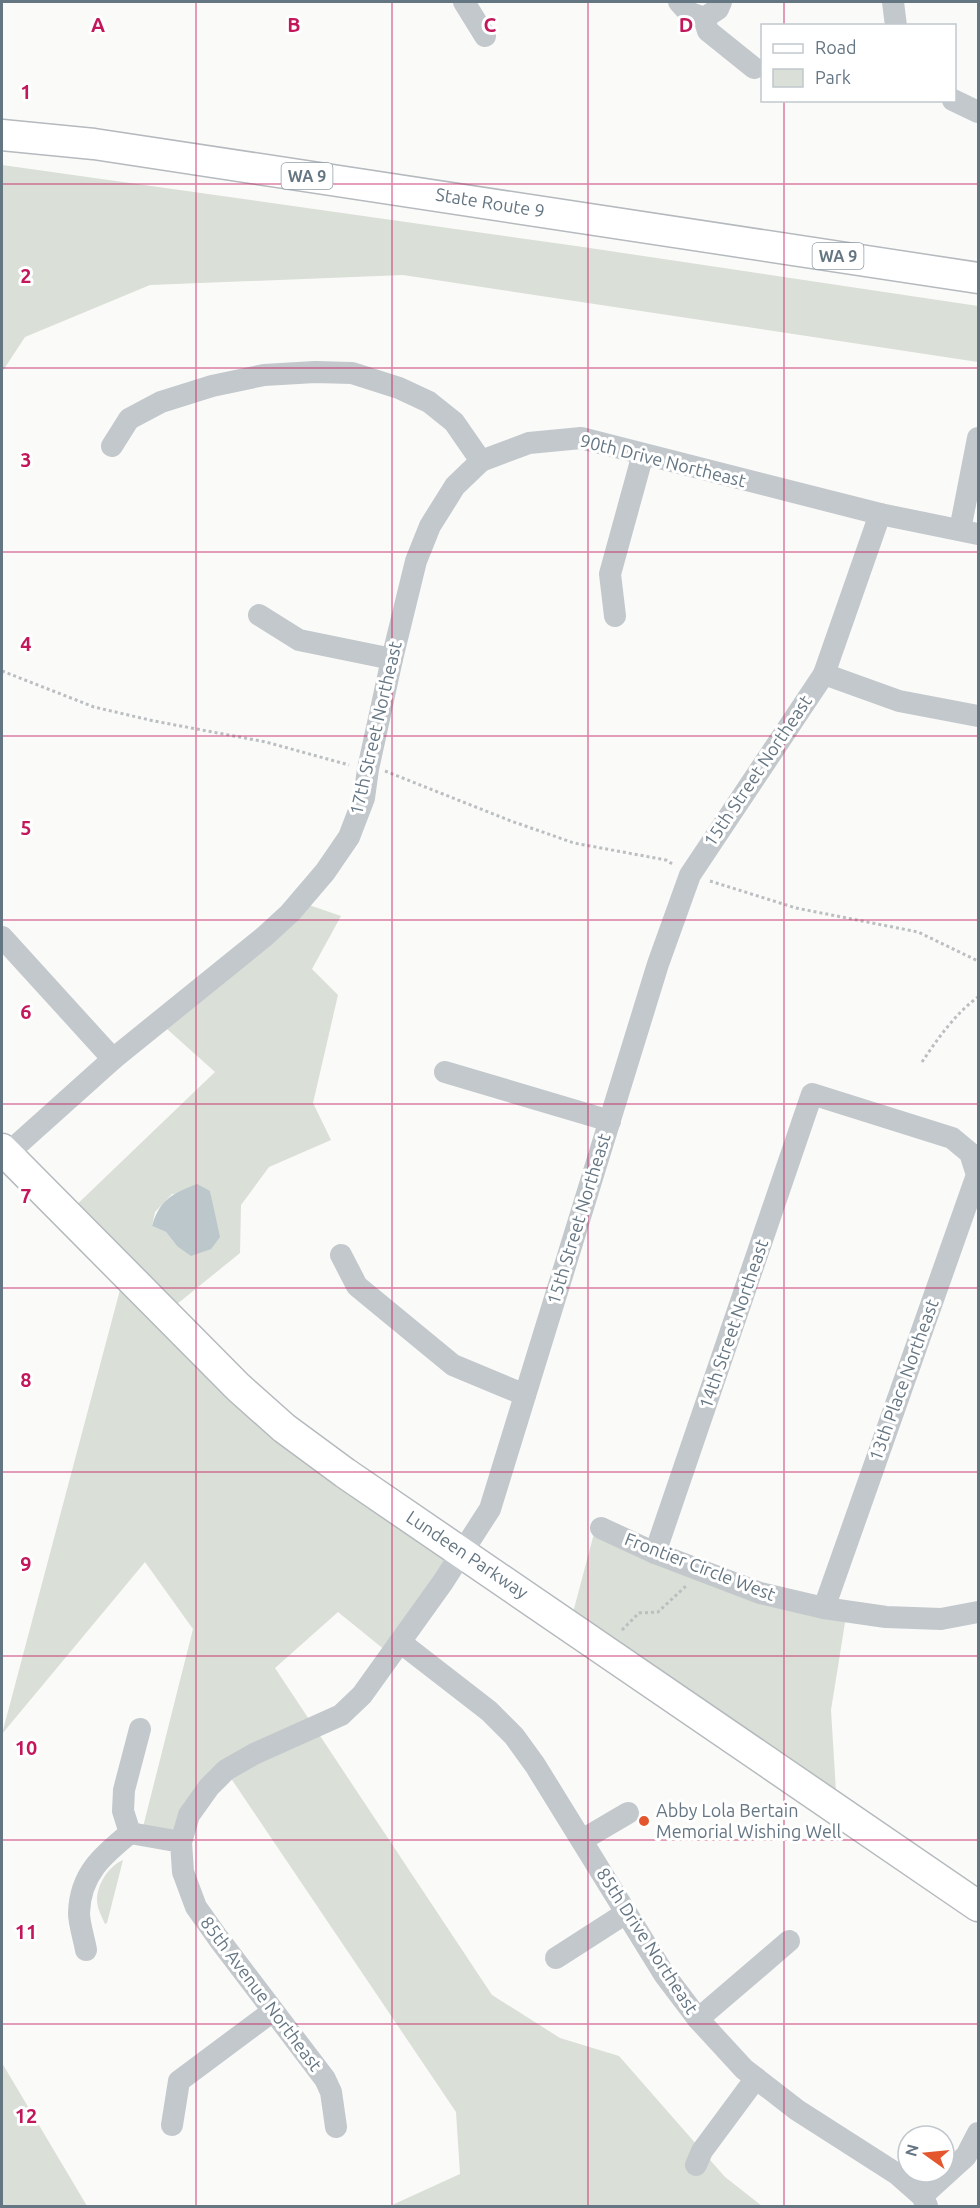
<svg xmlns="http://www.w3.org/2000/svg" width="980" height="2208" viewBox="0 0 980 2208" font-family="Ubuntu,sans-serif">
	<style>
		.green { fill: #dadfd7; fill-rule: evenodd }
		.water { fill: #bbc7cb }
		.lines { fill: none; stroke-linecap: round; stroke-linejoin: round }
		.major-casing { stroke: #b5babe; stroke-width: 33 }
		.path { stroke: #bbbfc2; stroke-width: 3; stroke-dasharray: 3 3; stroke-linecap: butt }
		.minor { stroke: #c3c8cc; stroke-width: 22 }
		.major { stroke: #fff; stroke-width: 30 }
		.grid { fill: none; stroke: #c2185b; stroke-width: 1.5; stroke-opacity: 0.55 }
		.poi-dot { fill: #e4572e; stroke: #fff; stroke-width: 2 }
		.labels { text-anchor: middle; stroke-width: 6; stroke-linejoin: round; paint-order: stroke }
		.shield { fill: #fff; stroke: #939fa8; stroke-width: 1.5 }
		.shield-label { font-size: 16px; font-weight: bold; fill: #657683 }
		.street-label { font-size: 18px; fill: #657683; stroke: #fff }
		.poi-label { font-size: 18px; fill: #657683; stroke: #fff; text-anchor: start }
		.grid-label { font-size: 20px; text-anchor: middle; font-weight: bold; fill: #c2185b; stroke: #fff; stroke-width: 6; stroke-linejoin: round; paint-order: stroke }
	</style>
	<rect width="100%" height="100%" fill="#fafaf8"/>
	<g class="green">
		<polygon points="2,165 583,247 978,306 978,362 403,275 150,285 25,337 2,372"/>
		<path d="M303,903L341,916L312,969L338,995L313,1103L331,1140L269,1167L241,1205L240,1253L166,1313L238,1387L463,1552L391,1655L338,1612L275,1668L492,1995L560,2038L619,2056L725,2177L762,2206H390L460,2174L456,2112L226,1771L181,1842L141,1835L193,1629L145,1562L2,1734L125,1271L67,1214L215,1072L157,1020ZM210,1191L214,1215L177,1246L166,1232L152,1226L155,1212L172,1194Z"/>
		<polygon points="597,1522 655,1553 847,1610 831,1710 837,1808 570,1624"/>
		<path d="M123,1860L107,1923L105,1924C102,1917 97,1908 97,1900C97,1884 109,1866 123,1860Z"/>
		<polygon points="2,2063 87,2206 2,2206"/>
	</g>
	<path class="water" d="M197,1184L210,1191L220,1237L211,1249L191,1256L177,1246L166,1232L152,1226C160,1199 172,1194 197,1184Z"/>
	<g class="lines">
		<g class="major-casing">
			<g id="major">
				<polyline points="2,135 94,144 978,278"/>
				<polyline points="2,1149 238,1387 284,1428 345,1473 978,1906"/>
			</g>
		</g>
		<g class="path">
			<polyline points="2,671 94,707 154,721 266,742 349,765"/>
			<polyline points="385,771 511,821 574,843 666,860 674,865"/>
			<polyline points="710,881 796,908 918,932 978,961"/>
			<path d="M922,1062C938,1038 956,1013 978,997"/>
			<polyline points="622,1630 639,1613 658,1612 687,1585"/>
		</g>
		<g class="minor">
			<polyline points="464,2 485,36"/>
			<polyline points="679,2 688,12 704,18 718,9 721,2"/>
			<polyline points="893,2 896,26"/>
			<polyline points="704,18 708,31 754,68"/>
			<polyline points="953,100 978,112"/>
			<polyline points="112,446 129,419 161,402 212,386 264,375 315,372 352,373 399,388 429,402 454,422 481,461 529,443 581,438 880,514 978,534"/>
			<polyline points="960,530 978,438"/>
			<polyline points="259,615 299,640 392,659"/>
			<polyline points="615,616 610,574 643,454"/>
			<polyline points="824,674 899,701 978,716"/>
			<polyline points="2,937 113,1059"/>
			<polyline points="445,1072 610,1121"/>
			<polyline points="7,1154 113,1059 265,936 290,913 325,872 349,837 364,798 368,769 392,659 416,561 430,526 455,486 481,461"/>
			<polyline points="341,1255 357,1286 453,1365 525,1395"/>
			<polyline points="601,1528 655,1553 760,1593 824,1608 886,1617 941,1619 978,1612"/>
			<polyline points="655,1553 812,1094 952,1138 970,1153 977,1175 824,1608"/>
			<polyline points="400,1642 489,1711 514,1736 535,1765 664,1974 698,2019 744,2069 797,2110 897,2174 922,2196 927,2206"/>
			<polyline points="130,1833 181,1842 183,1872 196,1907 218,1938 325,2079 331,2092 336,2127"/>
			<polyline points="582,1840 628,1813"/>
			<polyline points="181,1842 189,1815 209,1787 226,1770 254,1754 341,1715 362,1695 443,1582 490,1509 658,964 690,875 824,674 880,514"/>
			<path d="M86,1950C84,1938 79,1924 79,1913C80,1874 103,1855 130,1833L123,1811L124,1790L140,1729"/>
			<polyline points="556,1958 626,1913"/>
			<polyline points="698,2019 789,1941"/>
			<polyline points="172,2125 179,2081 273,2011"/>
			<polyline points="696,2165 702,2151 756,2078"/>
			<polyline points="922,2196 966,2156 978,2133"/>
		</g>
		<use href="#major" class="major"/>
	</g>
	<path class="grid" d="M196,2V2206M392,2V2206M588,2V2206M784,2V26M784,100V2206M2,184H978M2,368H978M2,552H978M2,736H978M2,920H978M2,1104H978M2,1288H978M2,1472H978M2,1656H978M2,1840H978M2,2024H978"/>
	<circle class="poi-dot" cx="644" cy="1821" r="6"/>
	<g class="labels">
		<g class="shield">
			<rect x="281.5" y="163" width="51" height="26" rx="4.5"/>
			<rect x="812.5" y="243" width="51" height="26" rx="4.5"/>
		</g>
		<g class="shield-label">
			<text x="307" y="182">WA 9</text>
			<text x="838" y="262">WA 9</text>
		</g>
		<g class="street-label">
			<text transform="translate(490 203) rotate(9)" y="6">State Route 9</text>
			<text transform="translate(663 461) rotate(14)" y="6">90th Drive Northeast</text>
			<text transform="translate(376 728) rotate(-77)" y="6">17th Street Northeast</text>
			<text transform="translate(758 771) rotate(-56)" y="6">15th Street Northeast</text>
			<text transform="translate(579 1219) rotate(-73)" y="6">15th Street Northeast</text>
			<text transform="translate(734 1324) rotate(-71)" y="6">14th Street Northeast</text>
			<text transform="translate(904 1380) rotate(-70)" y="6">13th Place Northeast</text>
			<text transform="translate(467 1555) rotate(34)" y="6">Lundeen Parkway</text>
			<text transform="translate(700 1567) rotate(21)" y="6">Frontier Circle West</text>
			<text transform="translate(647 1941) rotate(57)" y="6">85th Drive Northeast</text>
			<text transform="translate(261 1994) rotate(53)" y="6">85th Avenue Northeast</text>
		</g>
		<g class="poi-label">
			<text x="656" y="1817">Abby Lola Bertain<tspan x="656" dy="21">Memorial Wishing Well</tspan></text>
		</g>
	</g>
	<g class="grid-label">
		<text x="98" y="32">A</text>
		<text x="294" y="32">B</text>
		<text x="490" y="32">C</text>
		<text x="686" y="32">D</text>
		<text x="26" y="99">1</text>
		<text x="26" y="283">2</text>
		<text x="26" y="467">3</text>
		<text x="26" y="651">4</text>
		<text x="26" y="835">5</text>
		<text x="26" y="1019">6</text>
		<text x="26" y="1203">7</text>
		<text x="26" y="1387">8</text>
		<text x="26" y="1571">9</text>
		<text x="26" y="1755">10</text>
		<text x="26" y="1939">11</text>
		<text x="26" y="2123">12</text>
	</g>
	<rect width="980" height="2208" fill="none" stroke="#657683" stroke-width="6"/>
	<rect x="761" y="24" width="195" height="78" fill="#ffffff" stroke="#c1c8cd" stroke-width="1.5"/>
	<rect x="773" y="44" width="30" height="9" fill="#ffffff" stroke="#c1c8cd" stroke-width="1.5"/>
	<text x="815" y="54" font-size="18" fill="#657683">Road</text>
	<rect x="773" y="69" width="30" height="18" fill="#dadfd7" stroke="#c1c8cd" stroke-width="1.5"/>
	<text x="815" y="84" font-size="18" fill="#657683">Park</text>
	<g transform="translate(926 2154) rotate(285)"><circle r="28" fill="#ffffff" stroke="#c1c8cd" stroke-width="1.5"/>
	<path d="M0-4.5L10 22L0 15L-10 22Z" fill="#e4572e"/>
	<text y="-9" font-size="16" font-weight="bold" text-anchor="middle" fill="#657683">N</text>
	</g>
</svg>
